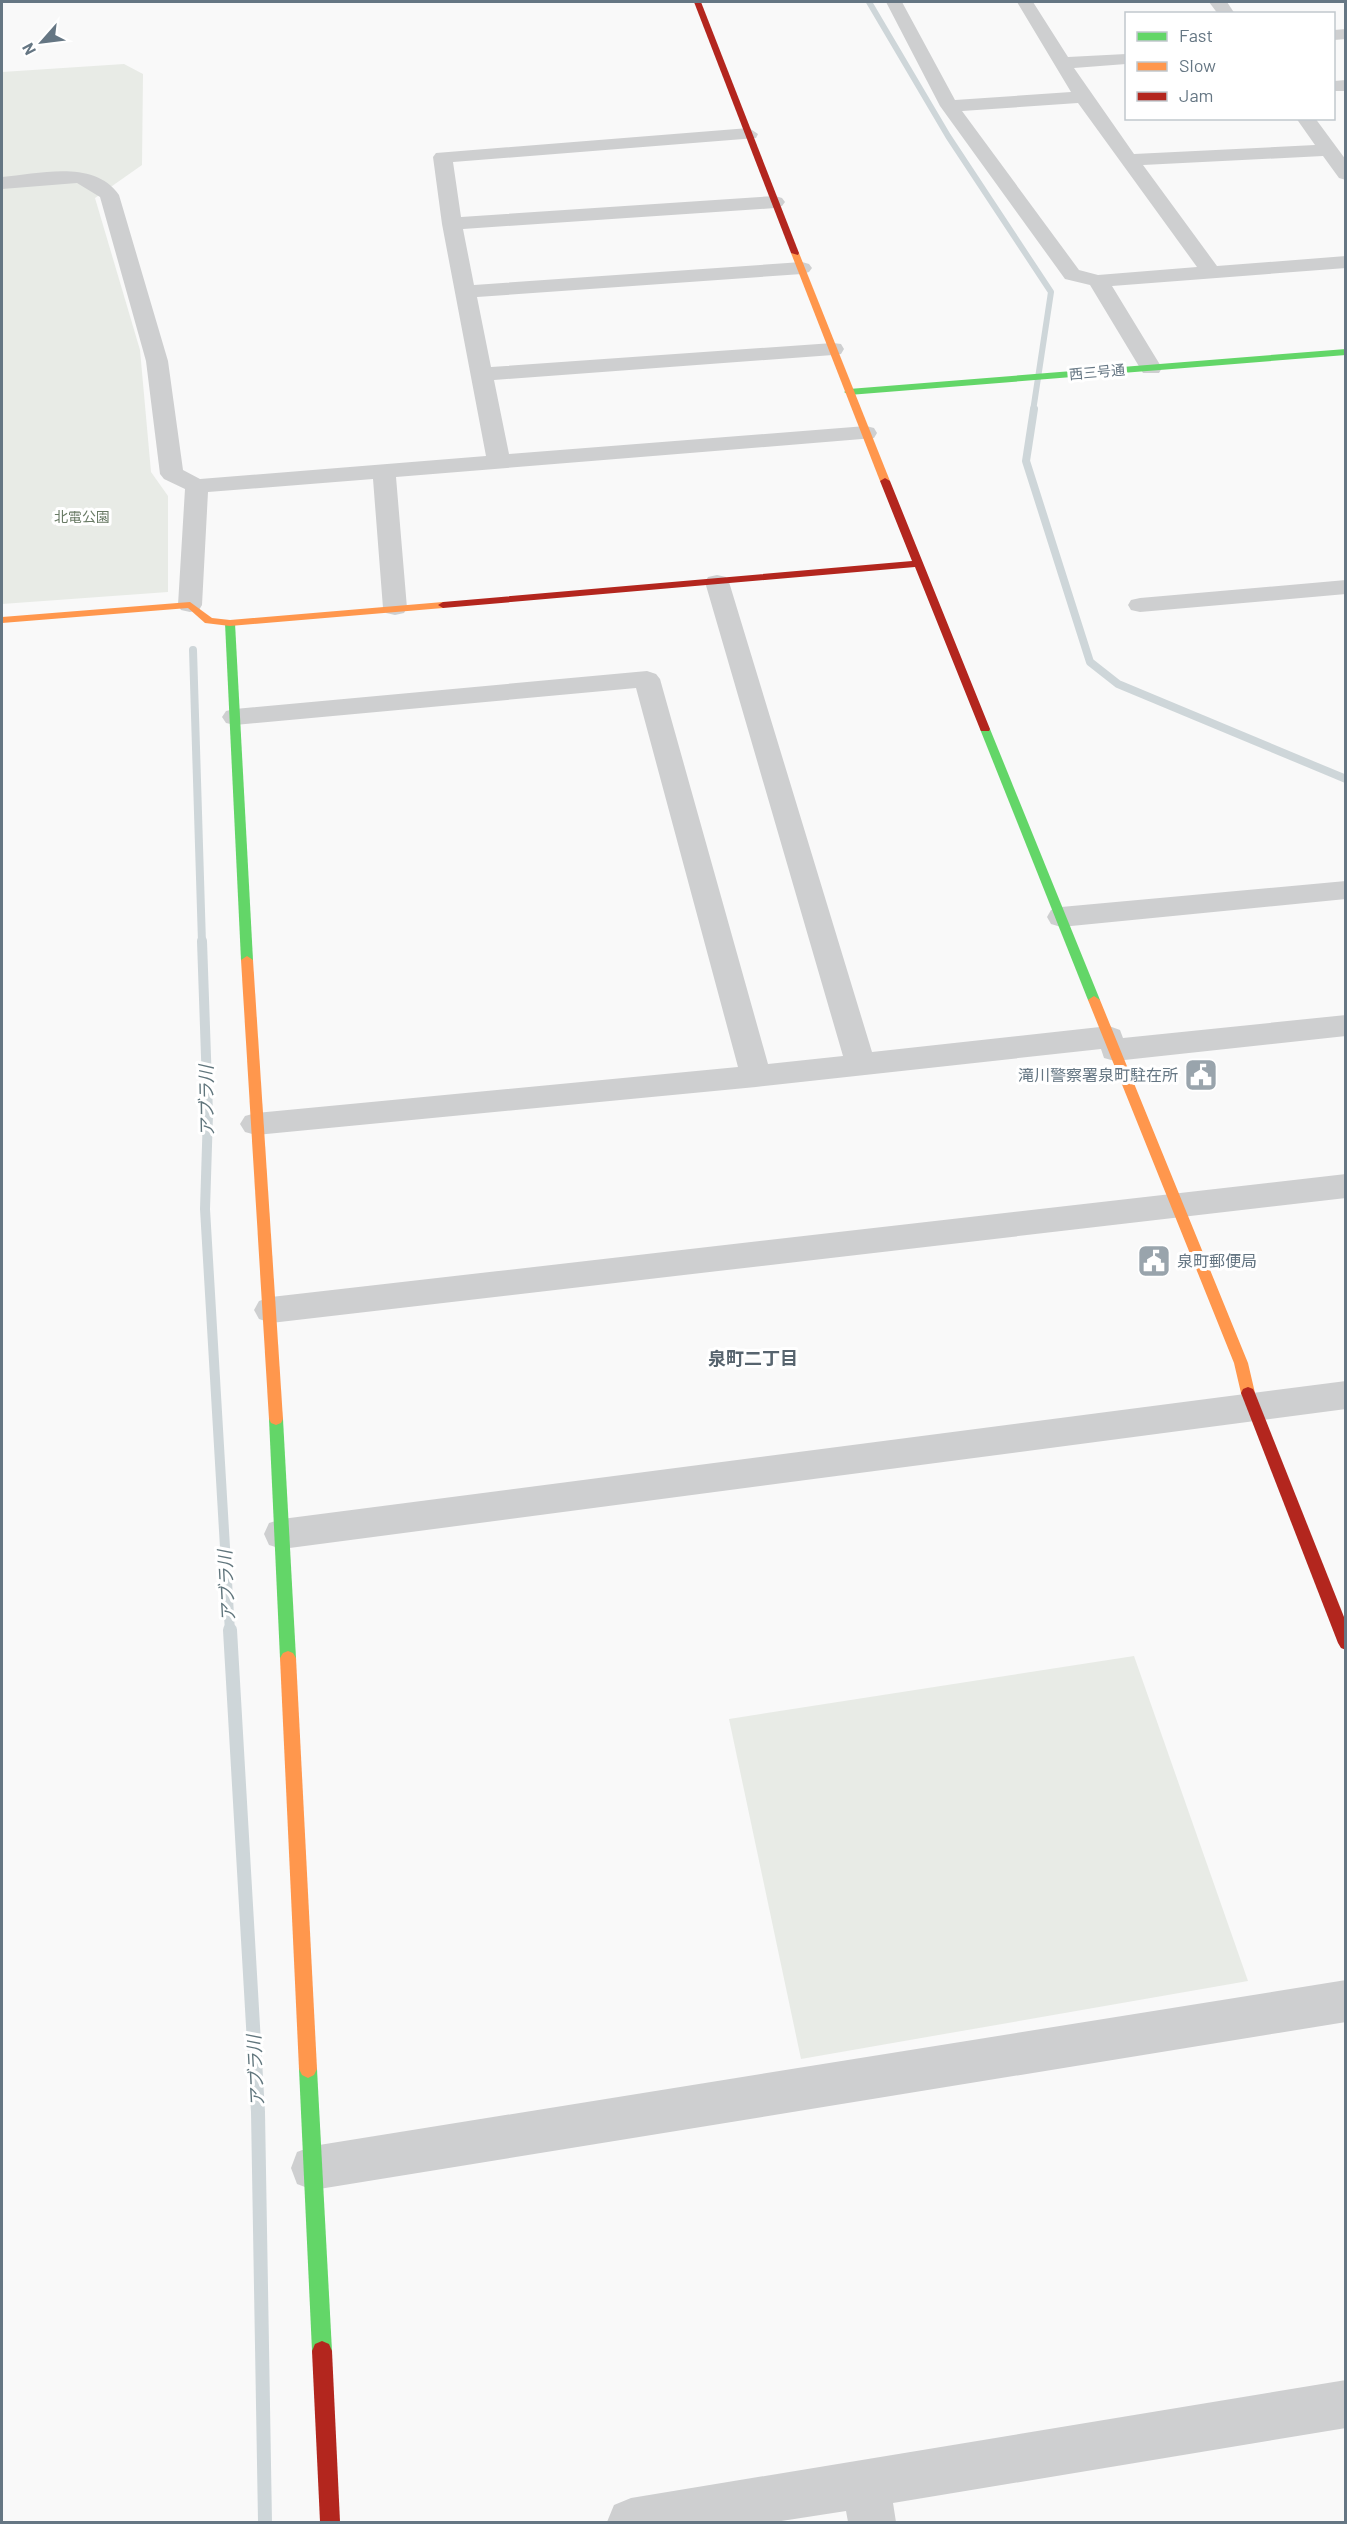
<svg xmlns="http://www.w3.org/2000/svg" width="1347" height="2524" viewBox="0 0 1347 2524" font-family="Barlow,'Noto Sans JP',sans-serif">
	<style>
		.green { fill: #e8ebe6 }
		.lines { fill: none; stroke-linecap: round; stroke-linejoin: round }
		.stream-far3 { stroke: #ced6d9; stroke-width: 6 }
		.stream-far2 { stroke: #ced6d9; stroke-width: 8 }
		.stream-far1 { stroke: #ced6d9; stroke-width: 10 }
		.stream { stroke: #ced6d9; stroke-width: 14 }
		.street { fill: #cecfd0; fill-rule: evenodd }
		.fast { fill: #63d668; fill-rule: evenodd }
		.slow { fill: #ff974d; fill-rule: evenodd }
		.jam { fill: #b3261e; fill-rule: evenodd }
		.labels { text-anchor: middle; stroke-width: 6; stroke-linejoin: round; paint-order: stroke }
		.far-street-label { font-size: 14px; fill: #657683; stroke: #fff }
		.far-park-label { font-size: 14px; fill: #687a64; stroke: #fff }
		.poi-label { font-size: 16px; fill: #657683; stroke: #fff; text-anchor: end }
		.water-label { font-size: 18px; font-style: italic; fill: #60757c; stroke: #fff }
		.neighbourhood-label { font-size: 18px; font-weight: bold; fill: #57646e; stroke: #fff }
	</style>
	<rect width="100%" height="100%" fill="#f9f9f9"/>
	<g class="green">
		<polygon points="124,64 143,74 142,165 95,198 140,350 151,472 168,496 168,592 2,604 2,72"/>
		<polygon points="1134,1656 1248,1981 801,2059 729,1719"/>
	</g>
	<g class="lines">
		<polyline class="stream-far3" points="869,2 948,136 1051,292 1033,411"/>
		<g class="stream-far2">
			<polyline points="1034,409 1026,461 1090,662 1118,684 1346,779"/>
			<polyline points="193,650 202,943"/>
		</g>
		<polyline class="stream-far1" points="202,941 208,1114 205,1209 230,1632"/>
		<polyline class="stream" points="230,1630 258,2112 265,2522"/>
		<g class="street">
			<path d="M886,2H902L955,100L1071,92L1017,2H1033L1068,57L1126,54V64L1074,68L1134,154L1315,145L1296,118H1315L1346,160V180L1339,178L1323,156L1143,165L1217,266L1346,256V268L1112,286L1162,368L1159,373H1143L1090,285L1065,279L940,106ZM1078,103L1197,267L1098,275L1079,270L962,111Z"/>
			<polygon points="1209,2 1227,2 1235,14 1218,14"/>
			<polygon points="1346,29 1346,39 1334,40 1334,30"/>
			<polygon points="1346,80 1346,91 1334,91 1334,81"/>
			<path d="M749,128L758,134L756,138L453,162L461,217L775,196L782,198L785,202L782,206L775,208L463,229L474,285L802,262L809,264L812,268L809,272L802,274L477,297L491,367L833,343L841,344L844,349L841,354L833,355L494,380L509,454L866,426L874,428L877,433L874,438L396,477L407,608L404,613L395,615L386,613L383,608L373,479L208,492L202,605L199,610L190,612L181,610L178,605L185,489L164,479L160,474L146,361L100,197L77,183L2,189V177C39,174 94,159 119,195L168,361L183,470L200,479L486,456L442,224L433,157L436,153Z"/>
			<polygon points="717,575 726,577 729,582 872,1052 1109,1026 1120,1030 1123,1038 1346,1015 1346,1036 1115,1061 1104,1058 1101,1049 756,1087 256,1135 245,1132 240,1124 245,1116 256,1113 738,1067 636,688 235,725 226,723 222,717 226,711 235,709 647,671 656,674 660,679 768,1064 843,1056 705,582 708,577"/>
			<polygon points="1346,580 1346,594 1140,612 1131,610 1128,605 1131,600 1140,598"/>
			<polygon points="1346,881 1346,899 1061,927 1051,924 1047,917 1051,910 1061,907"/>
			<polygon points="1346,1174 1346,1198 271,1323 259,1319 254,1310 259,1301 271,1297"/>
			<polygon points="1346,1381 1346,1409 282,1549 269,1545 264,1534 269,1523 282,1519"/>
			<polygon points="1346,1980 1346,2022 313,2190 297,2184 291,2168 297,2152 313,2146"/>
			<polygon points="1346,2380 1346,2428 893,2503 896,2522 848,2522 846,2511 775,2522 607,2522 614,2505 631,2498"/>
		</g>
		<g class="fast">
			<polygon points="1346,349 1346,355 849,395 844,392 849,389"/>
			<polygon points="230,620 235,623 253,960 247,964 241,960 225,623"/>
			<polygon points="985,726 990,729 1100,1000 1098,1003 1094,1004 1088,1000 980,729"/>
			<polygon points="276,1413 281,1415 283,1419 296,1658 293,1663 288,1665 283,1663 280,1658 269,1419 271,1415"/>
			<polygon points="308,2060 314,2063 317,2069 332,2351 329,2358 322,2361 315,2358 312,2351 299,2069 302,2063"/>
		</g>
		<g class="slow">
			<polygon points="795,250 799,253 890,481 888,483 880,481 791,253"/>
			<polygon points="190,602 212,618 230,620 443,602 448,605 443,608 230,626 205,623 188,608 2,623 2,617"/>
			<polygon points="247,956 253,960 283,1419 281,1423 276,1425 271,1423 269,1419 241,960"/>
			<polygon points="1094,996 1100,1000 1248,1363 1255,1393 1253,1397 1243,1397 1241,1393 1234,1363 1088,1000"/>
			<polygon points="288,1651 293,1653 296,1658 317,2069 314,2075 308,2078 302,2075 299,2069 280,1658 283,1653"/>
		</g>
		<g class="jam">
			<polygon points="694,2 701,2 799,253 798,255 791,253"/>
			<polygon points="885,478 890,481 990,729 989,731 981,731 980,729 915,567 443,608 438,605 443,602 912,561 880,481"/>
			<polygon points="1248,1387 1253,1389 1255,1393 1346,1622 1346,1650 1341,1648 1338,1643 1241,1393 1243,1389"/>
			<polygon points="322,2341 329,2344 332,2351 340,2522 320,2522 312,2351 315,2344"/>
		</g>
	</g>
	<defs>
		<g id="civic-square" transform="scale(1.725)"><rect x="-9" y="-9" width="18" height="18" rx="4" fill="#99a4ac" stroke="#fff"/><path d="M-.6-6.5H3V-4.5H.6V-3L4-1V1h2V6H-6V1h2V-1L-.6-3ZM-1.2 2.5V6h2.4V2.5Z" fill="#fff"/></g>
	</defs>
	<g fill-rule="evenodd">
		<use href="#civic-square" x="1201" y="1075"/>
		<use href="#civic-square" x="1154" y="1261"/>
	</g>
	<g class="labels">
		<g class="far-street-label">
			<text transform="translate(1097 372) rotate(-5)" y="5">西三号通</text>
		</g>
		<g class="far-park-label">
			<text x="82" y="522">北電公園</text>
		</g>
		<g class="poi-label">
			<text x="1178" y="1081">滝川警察署泉町駐在所</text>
			<text x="1177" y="1267" text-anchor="start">泉町郵便局</text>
		</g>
		<g class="water-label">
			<text transform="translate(207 1101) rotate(-91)" y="6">アブラ川</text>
			<text transform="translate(227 1586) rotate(-93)" y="6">アブラ川</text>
			<text transform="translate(256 2071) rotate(-93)" y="6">アブラ川</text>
		</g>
		<g class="neighbourhood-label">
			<text x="753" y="1365">泉町二丁目</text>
		</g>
	</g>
	<rect width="1347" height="2524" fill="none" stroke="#657683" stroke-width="6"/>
	<rect x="1125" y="12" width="210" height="108" fill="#ffffff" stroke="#c1c8cd" stroke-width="1.5"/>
	<rect x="1137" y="32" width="30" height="9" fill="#63d668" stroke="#c1c8cd" stroke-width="1.5"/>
	<text x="1179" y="42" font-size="18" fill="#657683">Fast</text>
	<rect x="1137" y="62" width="30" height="9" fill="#ff974d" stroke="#c1c8cd" stroke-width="1.5"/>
	<text x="1179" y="72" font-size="18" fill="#657683">Slow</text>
	<rect x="1137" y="92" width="30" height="9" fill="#b3261e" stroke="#c1c8cd" stroke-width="1.5"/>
	<text x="1179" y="102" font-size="18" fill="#657683">Jam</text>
	<g transform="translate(42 42) rotate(242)" stroke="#ffffff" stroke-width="4.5" paint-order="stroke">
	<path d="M0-4.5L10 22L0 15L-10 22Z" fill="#657683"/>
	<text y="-9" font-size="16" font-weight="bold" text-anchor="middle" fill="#657683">N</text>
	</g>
</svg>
